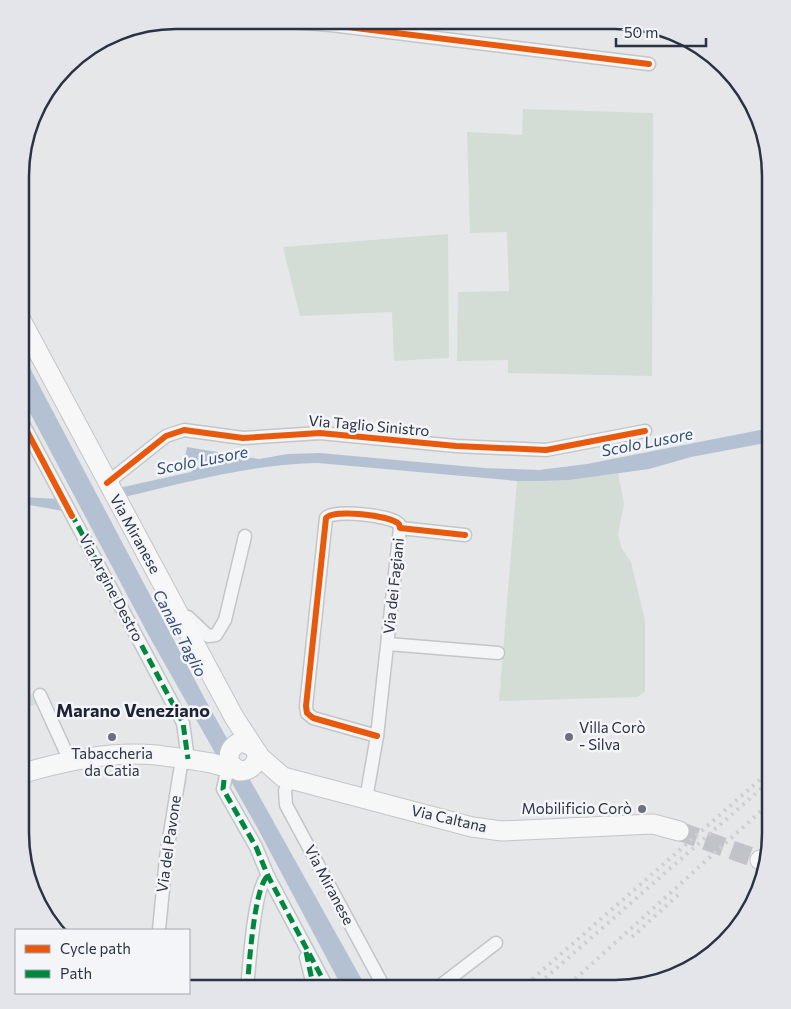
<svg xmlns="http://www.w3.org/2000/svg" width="791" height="1009" viewBox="0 0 791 1009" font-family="Commissioner,sans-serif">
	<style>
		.green { fill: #d4ddd5 }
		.water { fill: #b4c1d3 }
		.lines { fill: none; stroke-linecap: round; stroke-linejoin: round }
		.secondary-tunnel { stroke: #c0c3c8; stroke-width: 19; stroke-dasharray: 19 9; stroke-linecap: butt }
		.street-casing { stroke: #c3c5c7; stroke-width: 15 }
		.secondary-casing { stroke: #c3c5c7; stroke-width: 21 }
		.street { stroke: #f4f5f6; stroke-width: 12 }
		.secondary { stroke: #f7f7f8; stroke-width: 19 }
		.rail { stroke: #cecfd1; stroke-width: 4; stroke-dasharray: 2.5 5; stroke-linecap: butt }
		.quiet { stroke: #00873e; stroke-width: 5; stroke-dasharray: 10 5; stroke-linecap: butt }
		.cycleway-casing { stroke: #f3f5f8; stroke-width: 9 }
		.cycleway { stroke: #e8590c; stroke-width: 6 }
		.poi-dot { fill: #6c717d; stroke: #f3f5f8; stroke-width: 2 }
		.labels { text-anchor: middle; stroke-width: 5; stroke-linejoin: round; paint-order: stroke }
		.street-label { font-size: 15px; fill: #2b3243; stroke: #f3f5f8 }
		.poi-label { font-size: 15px; fill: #2b3243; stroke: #f3f5f8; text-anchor: start }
		.water-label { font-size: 16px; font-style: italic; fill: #364f76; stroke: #f3f5f8 }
		.quarter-label { font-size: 18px; font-weight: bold; fill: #1d2334; stroke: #f3f5f8 }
		.rim { fill: none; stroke: #2b3243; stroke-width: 2.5 }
	</style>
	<rect width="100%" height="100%" fill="#e5e7e9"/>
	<g class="green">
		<polygon points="523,109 653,113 652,376 508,373 508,360 457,361 458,292 509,291 507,232 470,233 467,132 522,135"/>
		<polygon points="448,234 449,358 394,361 392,312 300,316 283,247"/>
		<polygon points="618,473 624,504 618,534 622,549 631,562 645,620 645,692 637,697 499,701 517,481 569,480"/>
		<polygon points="20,672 36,704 20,710"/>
	</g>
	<g class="water">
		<polygon points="21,351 206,701 367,989 343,989 258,829 149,636 21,396"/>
		<path d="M771,428V442L691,457L649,469L569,480L540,481H517L318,463C253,464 187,482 124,497L119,488L191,472L194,468L193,463L184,462L187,447L259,459L288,454L320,453L484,468L539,470L587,464Z"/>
		<polygon points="21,497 60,499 63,511 24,504 21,505"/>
	</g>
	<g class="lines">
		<polyline class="secondary-tunnel" points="679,831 760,860"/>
		<g class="street-casing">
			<g id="street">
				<polyline points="265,20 331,25 649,64"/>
				<polyline points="21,420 183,723 188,759"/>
				<polyline points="107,483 166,436 184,430 243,438 320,433 456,446 546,450 645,431"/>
				<polyline points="181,617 188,617 208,636 216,635 225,620 245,536"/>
				<polyline points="388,644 498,653"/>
				<polyline points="40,695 70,761"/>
				<path d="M377,736L313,718L307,713L306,706L326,518C333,509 390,515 399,524L400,528L465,535"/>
				<polyline points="235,768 226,776 223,789 256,847 268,876 328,989"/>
				<polyline points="289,779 285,791 286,805 385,989"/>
				<polyline points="366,799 377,736 400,528"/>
				<polyline points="159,930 166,858 182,759"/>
				<polyline points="306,957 314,989"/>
				<path d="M247,989C249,969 254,885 268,876"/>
				<polyline points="436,989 496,943"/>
			</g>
		</g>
		<g class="secondary-casing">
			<g id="secondary">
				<polyline points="21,320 234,717 260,757 283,777 472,827 502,831 653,824 679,831"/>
				<path d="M252,746L242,742C231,745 227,753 230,764L239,771C251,771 258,764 257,752"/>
				<path d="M20,774C65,761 109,751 156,755C172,757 189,759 205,762C216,763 223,768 235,768"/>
				<polyline points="760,860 764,862"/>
			</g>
		</g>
		<use href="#street" class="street"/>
		<use href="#secondary" class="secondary"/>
		<g class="rail">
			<polyline points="632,937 678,895"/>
			<polyline points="534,988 771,780"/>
			<polyline points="521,989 771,770"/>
			<polyline points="564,989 771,802"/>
		</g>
		<g class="quiet">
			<polyline points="71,513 183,723 188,759"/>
			<polyline points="224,780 223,789 256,847 268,876 328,989"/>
			<polyline points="306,952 314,989"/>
			<path d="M247,989C249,969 254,885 268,876"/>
		</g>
		<g class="cycleway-casing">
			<g id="cycleway">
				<polyline points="265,20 331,25 649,64"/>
				<polyline points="21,420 72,516"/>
				<polyline points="107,483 166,436 184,430 243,438 320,433 456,446 546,450 645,431"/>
				<path d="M377,736L313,718L307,713L306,706L326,518C333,509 390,515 399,524L400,528L465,535"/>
			</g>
		</g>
		<use href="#cycleway" class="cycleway"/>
	</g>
	<g class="poi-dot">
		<circle cx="112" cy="737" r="5"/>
		<circle cx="569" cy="737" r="5"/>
		<circle cx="642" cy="809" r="5"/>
	</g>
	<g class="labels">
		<g class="street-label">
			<text transform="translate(369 426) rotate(5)" y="5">Via Taglio Sinistro</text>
			<text transform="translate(135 534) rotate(61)" y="5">Via Miranese</text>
			<text transform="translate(394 586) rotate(-84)" y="5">Via dei Fagiani</text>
			<text transform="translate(111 588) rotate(62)" y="5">Via Argine Destro</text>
			<text transform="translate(449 819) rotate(13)" y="5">Via Caltana</text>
			<text transform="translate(169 844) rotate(-82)" y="5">Via del Pavone</text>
			<text transform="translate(329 885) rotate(62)" y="5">Via Miranese</text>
		</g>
		<g class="poi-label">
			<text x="579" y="733">Villa Corò<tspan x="579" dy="17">- Silva</tspan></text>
			<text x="112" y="759" text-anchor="middle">Tabaccheria<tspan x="112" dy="17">da Catia</tspan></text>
			<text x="632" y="814" text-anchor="end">Mobilificio Corò</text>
		</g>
		<g class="water-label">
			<text transform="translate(647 442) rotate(-11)" y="6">Scolo Lusore</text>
			<text transform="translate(202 460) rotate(-11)" y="6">Scolo Lusore</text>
			<text transform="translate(180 633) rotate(62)" y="6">Canale Taglio</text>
		</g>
		<g class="quarter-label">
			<text x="133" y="717">Marano Veneziano</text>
		</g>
	</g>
	<path d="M0 0H791V1009H0ZM176 29H615A147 147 0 0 1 762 176V833A147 147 0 0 1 615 980H176A147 147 0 0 1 29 833V176A147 147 0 0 1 176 29Z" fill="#e3e5ea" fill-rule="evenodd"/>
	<path class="rim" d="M176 29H615A147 147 0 0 1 762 176V833A147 147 0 0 1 615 980H176A147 147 0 0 1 29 833V176A147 147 0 0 1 176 29Z"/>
	<rect x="15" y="929" width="175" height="65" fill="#f3f5f8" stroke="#a3a7b0"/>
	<rect x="25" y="945" width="25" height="8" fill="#e8590c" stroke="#a3a7b0"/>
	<text x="60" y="954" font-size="15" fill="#2b3243">Cycle path</text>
	<rect x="25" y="970" width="25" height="8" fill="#00873e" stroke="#a3a7b0"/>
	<text x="60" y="979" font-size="15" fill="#2b3243">Path</text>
	<path d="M616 38v8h90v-8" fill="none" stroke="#2b3243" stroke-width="2.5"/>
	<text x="624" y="38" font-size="15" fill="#2b3243" stroke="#f3f5f8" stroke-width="4" paint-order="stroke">50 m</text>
</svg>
